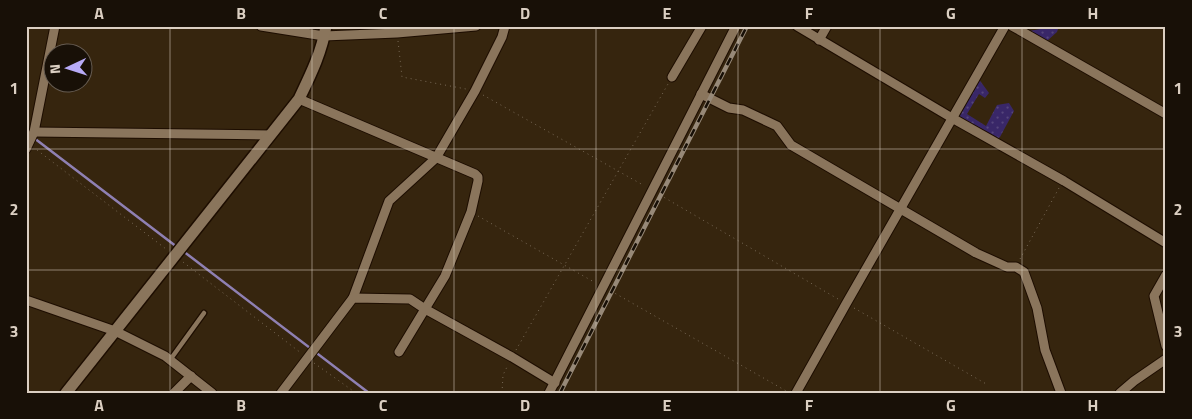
<svg xmlns="http://www.w3.org/2000/svg" width="1192" height="419" viewBox="0 0 1192 419" font-family="'Titillium Web',sans-serif">
	<style>
		.garden { fill: url(#garden-dots) }
		.lines { fill: none; stroke-linecap: round; stroke-linejoin: round }
		.stream { stroke: #8f80b3; stroke-width: 2.5 }
		.service-casing { stroke: #1d0d00; stroke-width: 7 }
		.minor-casing { stroke: #1d0d00; stroke-width: 11 }
		.tertiary-casing { stroke: #1d0d00; stroke-width: 14 }
		.path { stroke: #786956; stroke-width: 1; stroke-dasharray: 1 4; stroke-linecap: butt }
		.service { stroke: #8a755c; stroke-width: 4.5 }
		.minor { stroke: #8a755c; stroke-width: 9 }
		.tertiary { stroke: #8a755c; stroke-width: 11 }
		.rail-casing { stroke: #978978; stroke-width: 4.5 }
		.rail { stroke: #181007; stroke-width: 2.5; stroke-dasharray: 8; stroke-linecap: butt }
		.grid { fill: none; stroke: #dbcfc2; stroke-width: 1; stroke-opacity: 0.55 }
		.neatline { fill: none; stroke: #dbcfc2; stroke-width: 2 }
		.grid-label { font-size: 16px; text-anchor: middle; font-weight: bold; fill: #dbcfc2 }
	</style>
	<defs>
		<pattern id="garden-dots" width="8" height="8" patternUnits="userSpaceOnUse" patternTransform="scale(1.25)"><rect width="8" height="8" fill="#392768"/><path d="M2 2h.1M6 6h.1" fill="none" stroke="#55457c" stroke-width="1.8" stroke-linecap="round"/></pattern>
	</defs>
	<rect width="100%" height="100%" fill="#36250e"/>
	<g class="garden">
		<polygon points="1047,26 1059,26 1057,32 1047,41 1029,31 1046,28"/>
		<polygon points="978,78 989,93 985,98 979,94 967,114 986,126 997,105 1009,103 1014,111 1000,137 996,140 956,118"/>
	</g>
	<g class="lines">
		<g class="stream">
			<polyline points="34,138 177,247"/>
			<polyline points="183,251 369,393"/>
		</g>
		<g class="service-casing">
			<polyline id="service" points="170,360 204,313"/>
		</g>
		<g class="minor-casing">
			<g id="minor">
				<polyline points="261,26 324,36 397,33 476,26"/>
				<polyline points="797,26 952,118 1064,181 1166,243"/>
				<polyline points="1012,26 1166,114"/>
				<polyline points="819,40 827,26"/>
				<polyline points="672,77 702,26"/>
				<polyline points="701,94 729,108 743,110 777,126 791,145 976,253 1007,267 1016,267 1024,272 1037,308 1045,350 1061,393"/>
				<polyline points="34,132 271,135"/>
				<polyline points="26,149 34,132 55,26"/>
				<polyline points="1166,275 1154,296 1166,346"/>
				<polyline points="353,298 389,201 436,158 475,91 502,37 505,26"/>
				<polyline points="26,300 115,331 165,356 212,393"/>
				<polyline points="399,352 425,309 512,357 555,383"/>
				<polyline points="174,393 191,376"/>
				<polyline points="281,393 353,298 410,299 425,309 445,276 471,212 478,181 478,177 475,174 299,99"/>
				<polyline points="549,393 736,26"/>
				<polyline points="796,393 846,304 1005,26"/>
				<polyline points="1120,393 1134,381 1166,359"/>
			</g>
		</g>
		<g class="tertiary-casing">
			<path id="tertiary" d="M66,393L299,99C310,76 322,52 326,26"/>
		</g>
		<g class="path">
			<polyline points="398,41 402,77 466,89"/>
			<polyline points="483,95 643,185"/>
			<polyline points="37,150 166,249"/>
			<polyline points="660,195 838,299"/>
			<polyline points="478,216 594,282"/>
			<polyline points="1020,259 1059,188"/>
			<polyline points="183,262 301,353"/>
			<polyline points="611,291 788,392"/>
			<polyline points="854,308 988,385"/>
			<polyline points="516,350 668,84"/>
			<polyline points="314,363 356,393"/>
			<polyline points="26,392 28,393"/>
			<polyline points="502,393 503,375 508,365"/>
		</g>
		<use href="#service" class="service"/>
		<use href="#minor" class="minor"/>
		<use href="#tertiary" class="tertiary"/>
		<g class="rail-casing">
			<polyline id="rail" points="560,393 747,26"/>
		</g>
		<use href="#rail" class="rail"/>
	</g>
	<path class="grid" d="M170,26V393M312,26V393M454,26V393M596,26V393M738,26V393M880,26V393M1022,26V393M26,149H1166M26,270H1166"/>
	<rect width="1192" height="419" fill="none" stroke="#181007" stroke-width="55"/>
	<g transform="translate(68 68) rotate(266)"><circle r="24" fill="#181007" stroke="#665c52"/>
	<path d="M0-4L9 19L0 12L-9 19Z" fill="#b8abf7"/>
	<text y="-8" font-size="14" font-weight="bold" text-anchor="middle" fill="#dbcfc2">N</text>
	</g>
	<rect x="28" y="28" width="1136" height="364" class="neatline"/>
	<g class="grid-label">
		<text x="99" y="19">A</text>
		<text x="241" y="19">B</text>
		<text x="383" y="19">C</text>
		<text x="525" y="19">D</text>
		<text x="667" y="19">E</text>
		<text x="809" y="19">F</text>
		<text x="951" y="19">G</text>
		<text x="1093" y="19">H</text>
		<text x="14" y="94">1</text>
		<text x="1178" y="94">1</text>
		<text x="14" y="215">2</text>
		<text x="1178" y="215">2</text>
		<text x="14" y="337">3</text>
		<text x="1178" y="337">3</text>
		<text x="99" y="411">A</text>
		<text x="241" y="411">B</text>
		<text x="383" y="411">C</text>
		<text x="525" y="411">D</text>
		<text x="667" y="411">E</text>
		<text x="809" y="411">F</text>
		<text x="951" y="411">G</text>
		<text x="1093" y="411">H</text>
	</g>
</svg>
